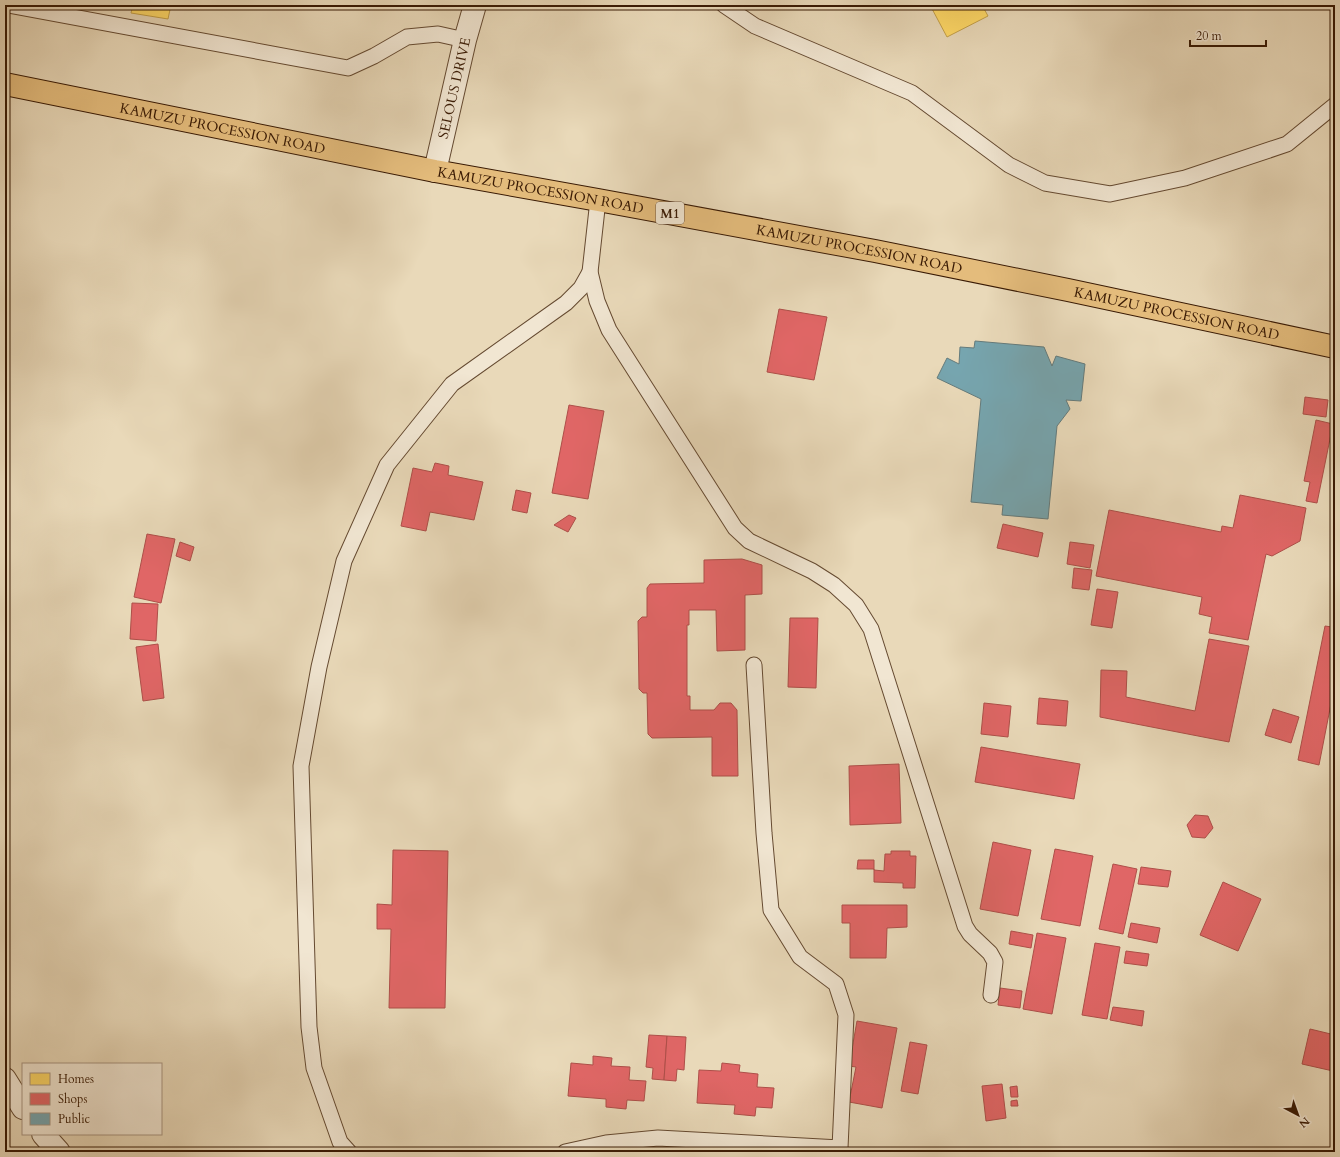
<svg xmlns="http://www.w3.org/2000/svg" width="1340" height="1157" viewBox="0 0 1340 1157" font-family="Cardo,serif">
	<style>
		.homes { fill: #ffd966; stroke: #c4a049 }
		.shops { fill: #e06666; stroke: #ae4f49 }
		.public { fill: #76a5af; stroke: #647b7c }
		.lines { fill: none; stroke-linecap: round; stroke-linejoin: round }
		.lane-casing { stroke: #654a31; stroke-width: 17 }
		.street-casing { stroke: #654a31; stroke-width: 24 }
		.highway-casing { stroke: #391a04; stroke-width: 24 }
		.lane { stroke: #f1e6d2; stroke-width: 15 }
		.street { stroke: #f1e6d2; stroke-width: 22 }
		.highway { stroke: #e4bc7c; stroke-width: 22 }
		.labels { text-anchor: middle; stroke-width: 4; stroke-linejoin: round; paint-order: stroke }
		.shield { fill: #f1e6d2; stroke: #705742; stroke-width: 1 }
		.shield-label { font-size: 13px; font-weight: bold; fill: #391a04 }
		.street-label { font-size: 14px; fill: #391a04; stroke: #f1e6d2 }
	</style>
	<rect width="100%" height="100%" fill="#e9d9b9"/>
	<filter id="stains"><feTurbulence type="fractalNoise" baseFrequency=".005" numOctaves="4"/><feColorMatrix values="0 0 0 0 .2 0 0 0 0 .09 0 0 0 0 .02 0 0 0 .5 -.17"/></filter>
	<radialGradient id="worn" r=".72"><stop offset=".6" stop-color="#630" stop-opacity="0"/><stop offset="1" stop-color="#630" stop-opacity=".3"/></radialGradient>
	<g class="homes">
		<polygon points="133,5 171,5 168,19 131,13"/>
		<polygon points="930,5 982,5 988,16 947,37"/>
	</g>
	<g class="shops">
		<polygon points="779,309 827,317 814,380 767,372"/>
		<polygon points="1305,397 1328,400 1326,417 1303,414"/>
		<polygon points="569,405 604,411 588,499 552,493"/>
		<polygon points="1316,420 1333,424 1317,503 1306,501 1310,482 1304,481"/>
		<polygon points="435,463 449,466 448,475 483,482 474,520 430,512 426,531 401,526 413,468 432,472"/>
		<polygon points="516,490 531,493 527,513 512,510"/>
		<polygon points="1240,495 1306,508 1300,541 1272,556 1266,554 1248,640 1209,633 1212,617 1199,614 1202,597 1096,576 1109,510 1221,532 1222,526 1233,528"/>
		<polygon points="569,515 576,518 568,532 554,525"/>
		<polygon points="1003,524 1043,533 1038,557 997,548"/>
		<polygon points="147,534 175,539 161,603 134,597"/>
		<polygon points="180,542 194,547 190,561 176,556"/>
		<polygon points="1070,542 1094,545 1090,568 1067,564"/>
		<polygon points="742,559 762,565 762,594 745,595 745,650 717,651 716,610 689,610 689,625 687,625 687,696 690,696 690,710 714,710 720,703 731,703 737,710 738,776 712,776 712,737 652,738 648,734 647,693 643,693 639,689 638,621 642,617 647,617 647,588 650,584 704,583 704,560"/>
		<polygon points="1074,568 1092,570 1089,590 1072,588"/>
		<polygon points="1097,589 1118,592 1112,628 1091,625"/>
		<polygon points="132,603 158,604 156,641 130,639"/>
		<polygon points="1335,612 1335,683 1319,765 1298,760 1325,626 1332,627"/>
		<polygon points="790,618 818,618 816,688 788,687"/>
		<polygon points="1209,639 1249,646 1229,742 1100,717 1101,670 1127,671 1126,697 1195,711"/>
		<polygon points="158,644 164,698 143,701 136,647"/>
		<polygon points="1039,698 1068,701 1066,726 1037,724"/>
		<polygon points="984,703 1011,706 1008,737 981,734"/>
		<polygon points="1273,709 1299,717 1291,743 1265,735"/>
		<polygon points="981,747 1080,764 1074,799 975,782"/>
		<polygon points="899,764 901,823 850,825 849,766"/>
		<polygon points="1195,815 1208,816 1213,828 1205,838 1192,837 1187,825"/>
		<polygon points="993,842 1031,850 1018,916 980,909"/>
		<polygon points="1055,849 1093,856 1080,926 1041,919"/>
		<polygon points="393,850 448,851 445,1008 389,1008 391,929 377,929 377,904 392,905"/>
		<polygon points="891,851 910,851 910,856 916,856 915,888 903,888 903,883 874,882 874,869 857,869 858,860 874,860 874,870 884,871 885,854 891,854"/>
		<polygon points="1113,864 1137,869 1123,934 1099,929"/>
		<polygon points="1141,867 1171,871 1168,887 1138,884"/>
		<polygon points="1223,882 1261,899 1238,951 1200,935"/>
		<polygon points="842,905 907,905 907,927 887,928 886,958 850,958 850,923 842,923"/>
		<polygon points="1131,923 1160,928 1157,943 1128,937"/>
		<polygon points="1011,931 1033,935 1031,948 1009,944"/>
		<polygon points="1037,933 1066,938 1052,1014 1023,1009"/>
		<polygon points="1095,943 1120,947 1107,1019 1082,1015"/>
		<polygon points="1126,951 1149,954 1147,966 1124,963"/>
		<polygon points="1000,988 1022,991 1020,1008 998,1005"/>
		<polygon points="1113,1007 1144,1011 1142,1026 1110,1020"/>
		<polygon points="857,1021 897,1028 882,1108 849,1102 856,1067 849,1066"/>
		<polygon points="1310,1029 1335,1035 1335,1060 1333,1071 1302,1064"/>
		<polygon points="649,1035 667,1036 664,1080 652,1079 653,1068 646,1067"/>
		<polygon points="667,1036 686,1037 684,1070 677,1069 676,1081 664,1080"/>
		<polygon points="910,1042 927,1045 918,1094 901,1091"/>
		<polygon points="593,1056 612,1058 611,1066 630,1067 629,1080 646,1081 644,1101 627,1100 626,1109 606,1107 606,1099 568,1096 571,1063 593,1065"/>
		<polygon points="722,1063 740,1065 739,1072 758,1074 757,1087 774,1088 772,1108 756,1107 755,1116 734,1114 735,1105 697,1103 699,1070 721,1071"/>
		<polygon points="1002,1084 1006,1118 986,1121 982,1086"/>
		<polygon points="1017,1086 1018,1097 1011,1097 1010,1087"/>
		<polygon points="1017,1100 1018,1106 1011,1106 1011,1101"/>
	</g>
	<polygon class="public" points="975,341 1044,347 1052,366 1056,356 1085,364 1081,401 1066,400 1070,409 1057,426 1048,519 1002,515 1003,505 971,502 981,399 937,378 947,358 959,364 960,347 974,348"/>
	<g class="lines">
		<g class="lane-casing">
			<g id="lane">
				<polyline points="8,5 348,68 374,56 407,37 438,34 465,40"/>
				<polyline points="724,5 755,26 912,93 1009,165 1045,183 1110,194 1185,178 1287,144 1335,105"/>
				<polyline points="598,200 590,272 597,301 609,330 735,528 749,541 812,571 834,585 856,605 871,629 965,926 970,934 990,953 995,962 991,995"/>
				<polyline points="349,1152 340,1142 314,1068 309,1027 301,766 319,667 344,561 387,465 452,384 566,303 581,288 590,272"/>
				<polyline points="565,1152 606,1143 658,1138 840,1148 846,1015 836,984 800,957 771,910 764,833 754,665"/>
			</g>
		</g>
		<g class="street-casing">
			<g id="street">
				<path id="s1" d="M435,171L465,40L475,5"/>
				<polyline points="5,1079 23,1108"/>
				<polyline points="43,1134 59,1152"/>
			</g>
		</g>
		<g class="highway-casing">
			<g id="highway">
				<path id="s2" d="M5,84L435,171L598,200L875,251L1068,290L1335,347"/>
			</g>
		</g>
		<use href="#lane" class="lane"/>
		<use href="#street" class="street"/>
		<use href="#highway" class="highway"/>
	</g>
	<g class="labels">
		<rect class="shield" x="656" y="202" width="28" height="22" rx="3"/>
		<g class="shield-label">
			<text x="670" y="218">M1</text>
		</g>
		<g class="street-label">
			<text dy="5" stroke="none"><textPath href="#s1" startOffset="85">SELOUS DRIVE</textPath></text>
			<text dy="5" stroke="none"><textPath href="#s2" startOffset="222">KAMUZU PROCESSION ROAD</textPath></text>
			<text dy="5" stroke="none"><textPath href="#s2" startOffset="546">KAMUZU PROCESSION ROAD</textPath></text>
			<text dy="5" stroke="none"><textPath href="#s2" startOffset="870">KAMUZU PROCESSION ROAD</textPath></text>
			<text dy="5" stroke="none"><textPath href="#s2" startOffset="1194">KAMUZU PROCESSION ROAD</textPath></text>
		</g>
	</g>
	<rect width="1340" height="1157" fill="none" stroke="#e9d9b9" stroke-width="20"/>
	<rect x="6" y="6" width="1328" height="1145" fill="none" stroke="#391a04" stroke-width="2"/>
	<rect x="10" y="10" width="1320" height="1137" fill="none" stroke="#391a04"/>
	<rect x="22" y="1063" width="140" height="72" fill="#f1e6d2" stroke="#a79480"/>
	<rect x="30" y="1073" width="20" height="12" fill="#ffd966" stroke="#a79480"/>
	<text x="58" y="1083" font-size="12" fill="#391a04">Homes</text>
	<rect x="30" y="1093" width="20" height="12" fill="#e06666" stroke="#a79480"/>
	<text x="58" y="1103" font-size="12" fill="#391a04">Shops</text>
	<rect x="30" y="1113" width="20" height="12" fill="#76a5af" stroke="#a79480"/>
	<text x="58" y="1123" font-size="12" fill="#391a04">Public</text>
	<g transform="translate(1298 1115) rotate(139)" stroke="#f1e6d2" stroke-width="3" paint-order="stroke">
	<path d="M0-3L7 15L0 10L-7 15Z" fill="#391a04"/>
	<text y="-6" font-size="11" font-weight="bold" text-anchor="middle" fill="#391a04">N</text>
	</g>
	<path d="M1190 40v6h76v-6" fill="none" stroke="#391a04" stroke-width="2"/>
	<text x="1196" y="40" font-size="12" fill="#391a04" stroke="#f1e6d2" stroke-width="3" paint-order="stroke">20 m</text>
	<rect width="100%" height="100%" filter="url(#stains)"/>
	<rect width="100%" height="100%" fill="url(#worn)"/>
</svg>
